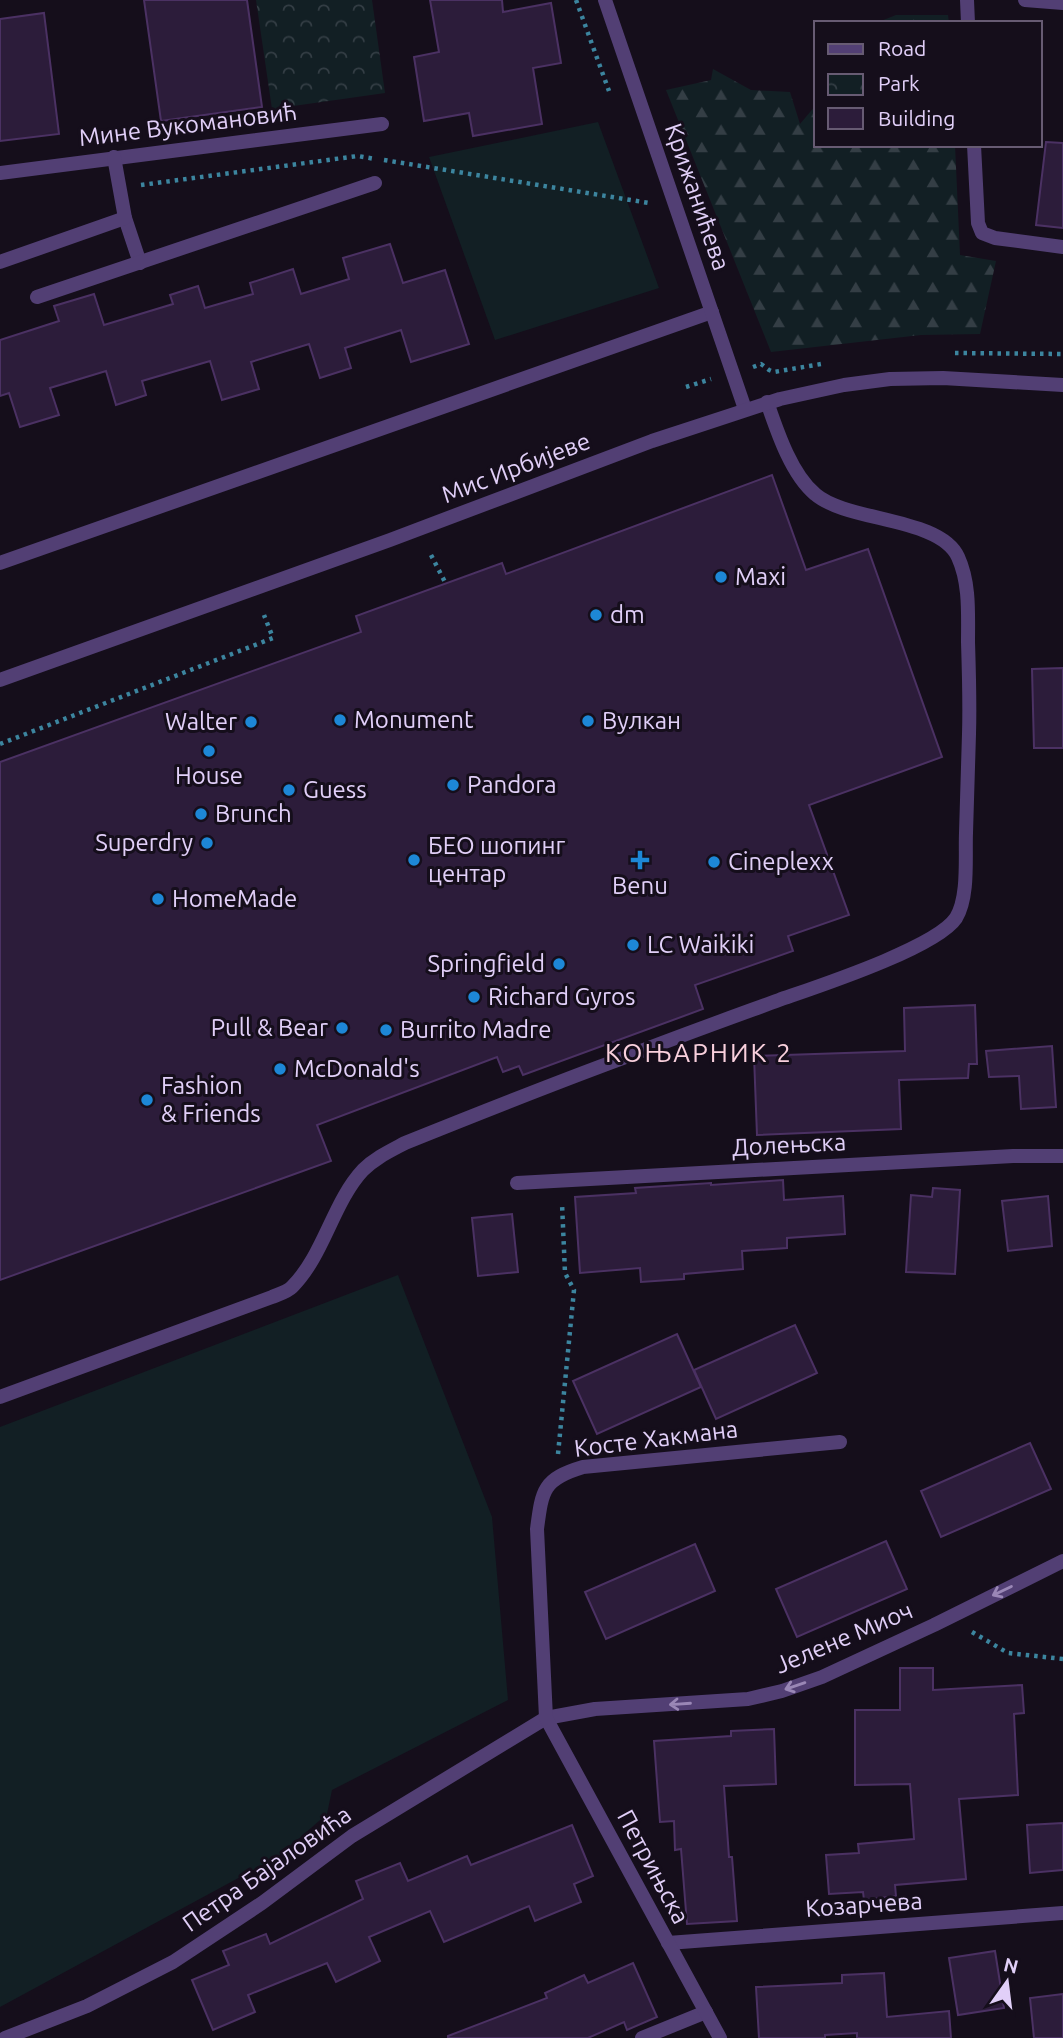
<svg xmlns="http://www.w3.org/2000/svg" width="1063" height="2038" viewBox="0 0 1063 2038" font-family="Ubuntu,sans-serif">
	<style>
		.grass { fill: #121f24 }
		.forest { fill: url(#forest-firs) }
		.park { fill: url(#park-crowns) }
		.building { fill: #2c1c3a; stroke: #4b3163; stroke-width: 2 }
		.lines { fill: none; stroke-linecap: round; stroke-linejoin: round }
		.path { stroke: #3c859f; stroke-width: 4.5; stroke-dasharray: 3.5 5; stroke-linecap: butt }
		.service { stroke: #523f74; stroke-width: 14 }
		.minor { stroke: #523f74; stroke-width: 14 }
		.tertiary { stroke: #523f74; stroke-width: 14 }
		.oneway { stroke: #9a87b6 }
		.poi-dot { fill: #1d87d6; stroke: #150e1b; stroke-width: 2.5 }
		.labels { text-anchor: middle; stroke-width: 6; stroke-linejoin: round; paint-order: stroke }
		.street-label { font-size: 24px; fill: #e1cff8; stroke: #150e1b }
		.poi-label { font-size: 24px; fill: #e1cff8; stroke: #150e1b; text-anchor: start }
		.neighbourhood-label { font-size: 26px; letter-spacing: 2px; fill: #f9d0dd; stroke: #150e1b }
	</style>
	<defs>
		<pattern id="forest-firs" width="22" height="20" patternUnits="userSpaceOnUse" patternTransform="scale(1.75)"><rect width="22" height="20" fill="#121f24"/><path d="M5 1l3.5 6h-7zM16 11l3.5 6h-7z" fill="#343e45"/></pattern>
		<pattern id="park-crowns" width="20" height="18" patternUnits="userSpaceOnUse" patternTransform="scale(1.75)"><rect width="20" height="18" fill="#121f24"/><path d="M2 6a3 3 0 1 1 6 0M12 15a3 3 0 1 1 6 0" fill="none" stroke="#343e45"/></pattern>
	</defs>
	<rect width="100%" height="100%" fill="#150e1b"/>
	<g class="grass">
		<polygon points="598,122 659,288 495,340 429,157"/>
		<polygon points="398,1275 492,1517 508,1700 332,1790 327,1814 279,1856 0,2007 0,1427"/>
	</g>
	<g class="forest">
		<polygon points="896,15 948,15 949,23 876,23"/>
		<polygon points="713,69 751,90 790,92 800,124 816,105 816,145 955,145 960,255 996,261 980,334 921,335 771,352 666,90 711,80"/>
	</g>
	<polygon class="park" points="256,0 372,0 385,93 272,109"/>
	<g class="building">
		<polygon points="144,0 247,0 262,107 161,121"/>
		<polygon points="430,0 502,0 503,12 551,3 561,63 533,68 542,124 473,136 469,113 424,121 414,57 439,52"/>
		<polygon points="44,13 59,134 0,141 0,19"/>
		<polygon points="1046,142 1063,143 1063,228 1036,225"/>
		<polygon points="390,244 403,283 445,270 469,344 411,362 401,330 345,348 351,368 320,378 309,344 251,362 259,389 222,400 210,361 142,381 146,395 116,405 106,371 50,388 59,415 20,427 9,393 0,396 0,340 59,321 54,306 94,294 104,325 173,304 170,295 198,286 205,308 253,294 250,283 293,269 301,294 349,279 343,258"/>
		<polygon points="772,475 806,570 868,549 942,757 809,805 849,915 788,936 793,951 695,985 703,1009 523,1075 519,1066 503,1072 497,1057 317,1125 331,1161 0,1280 0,762 361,632 356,616 502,563 506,574"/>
		<polygon points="1063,668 1063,748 1034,748 1032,669"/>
		<polygon points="975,1005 977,1064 969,1064 968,1078 899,1080 901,1129 757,1135 754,1056 905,1051 904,1008"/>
		<polygon points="1052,1046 1056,1107 1021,1109 1019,1076 989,1077 986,1051"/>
		<polygon points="783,1180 784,1200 843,1196 845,1234 787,1238 787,1248 742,1251 743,1269 684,1274 684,1279 641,1282 640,1268 580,1273 575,1197 636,1193 635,1188 711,1183 711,1185"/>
		<polygon points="933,1188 960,1190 955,1274 906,1272 911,1195 932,1197"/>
		<polygon points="1048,1196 1052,1246 1008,1251 1002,1201"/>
		<polygon points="512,1214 518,1272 478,1276 472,1218"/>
		<polygon points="795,1325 817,1373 716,1419 694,1370"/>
		<polygon points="677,1334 701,1387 597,1434 573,1381"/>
		<polygon points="1030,1443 1051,1489 941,1537 921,1491"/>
		<polygon points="886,1541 907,1589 797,1637 776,1589"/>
		<polygon points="695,1544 715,1591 606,1639 585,1592"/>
		<polygon points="900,1668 933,1668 933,1690 1022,1685 1024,1713 1014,1714 1018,1795 959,1799 966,1879 895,1885 896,1896 864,1900 863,1892 829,1894 826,1855 859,1853 858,1844 914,1839 910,1784 855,1785 855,1710 900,1710"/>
		<polygon points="774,1729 776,1784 724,1786 729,1857 732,1857 737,1921 687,1924 681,1849 675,1850 674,1821 660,1822 654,1741 731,1736 731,1731"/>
		<polygon points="1063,1823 1063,1870 1030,1873 1027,1825"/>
		<polygon points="572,1825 593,1876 574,1884 581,1902 535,1921 529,1906 444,1942 430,1911 369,1937 380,1961 336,1982 327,1963 248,1995 255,2012 213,2030 192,1980 229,1965 223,1951 266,1934 270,1944 363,1899 356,1881 400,1863 408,1881 467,1856 471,1865"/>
		<polygon points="995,1951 1004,2008 958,2015 949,1958"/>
		<polygon points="633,1963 657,2017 627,2030 624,2022 588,2038 448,2038 448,2036 547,1998 545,1993 584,1975 588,1983"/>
		<polygon points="884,1973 887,2017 949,2011 951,2038 857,2038 857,2033 825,2035 825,2038 759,2038 756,1987 842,1983 842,1975"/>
		<polygon points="1063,1994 1063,2038 1034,2038 1030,1998"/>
	</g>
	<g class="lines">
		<g class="path">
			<polyline points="576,0 609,91"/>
			<polyline points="384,160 649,203"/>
			<polyline points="141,185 358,156 375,159"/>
			<polyline points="955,353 1063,354"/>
			<polyline points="753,367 761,364 769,370 774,372 821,364"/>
			<polyline points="686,387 711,379"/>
			<polyline points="431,555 446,584"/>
			<polyline points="0,744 273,638 264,615"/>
			<polyline points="558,1454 574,1290 565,1273 562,1203"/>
			<polyline points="972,1632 1008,1653 1063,1659"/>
		</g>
		<g class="service">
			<polyline points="125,218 140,263"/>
			<polyline points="37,297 375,183"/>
			<polyline points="0,563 712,312"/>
			<path d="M0,1397L272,1297C279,1294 287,1292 292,1287C324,1255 333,1202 363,1170C375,1158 390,1151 405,1143C477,1114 550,1085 623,1058C674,1038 727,1019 779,1000C816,987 936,948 956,918C969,897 965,857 966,833C967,800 968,767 969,734C970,703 969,673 968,642C968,614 970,583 958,557C940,517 847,522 815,494C791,474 777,431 767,402"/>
		</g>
		<g class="minor">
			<polyline points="605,0 745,409"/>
			<polyline points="967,0 968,23"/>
			<polyline points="1025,0 1063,3"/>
			<polyline points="974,145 978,223 982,233 995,238 1063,247"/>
			<polyline points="0,173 382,124"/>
			<polyline points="0,262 125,218 114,157"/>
			<polyline points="517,1183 1013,1156 1063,1156"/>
			<polyline points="668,1943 1063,1913"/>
			<polyline points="5,2038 87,2006 173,1962 262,1903 352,1836 546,1718 595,1709 748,1699 782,1691 822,1677 934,1625 1063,1561"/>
			<polyline points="642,2038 706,2012"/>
			<path d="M720,2038L546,1718L537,1529C542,1490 543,1479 583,1467L840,1442"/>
		</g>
		<polyline class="tertiary" points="0,680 390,540 652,441 780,399 844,385 890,379 943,378 1063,385"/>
	</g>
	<defs><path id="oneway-shaft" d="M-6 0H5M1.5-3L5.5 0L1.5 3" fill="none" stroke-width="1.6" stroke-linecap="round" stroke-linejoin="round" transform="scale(1.75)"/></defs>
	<g class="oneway">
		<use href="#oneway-shaft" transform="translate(1002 1591) rotate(154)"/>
		<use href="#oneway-shaft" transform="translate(795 1686) rotate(161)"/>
		<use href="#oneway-shaft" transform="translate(680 1704) rotate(176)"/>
	</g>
	<g class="poi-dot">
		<circle cx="721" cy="577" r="7"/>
		<circle cx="596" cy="615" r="7"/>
		<circle cx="340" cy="720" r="7"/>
		<circle cx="588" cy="721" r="7"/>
		<circle cx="251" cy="722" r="7"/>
		<circle cx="209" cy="751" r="7"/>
		<circle cx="453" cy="785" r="7"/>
		<circle cx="289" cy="790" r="7"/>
		<circle cx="201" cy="814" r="7"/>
		<circle cx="207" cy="843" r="7"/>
		<circle cx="414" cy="860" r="7"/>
		<path d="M636.5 849.5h7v7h7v7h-7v7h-7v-7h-7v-7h7z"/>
		<circle cx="714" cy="862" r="7"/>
		<circle cx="158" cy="899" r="7"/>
		<circle cx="633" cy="945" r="7"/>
		<circle cx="559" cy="964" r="7"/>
		<circle cx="474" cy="997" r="7"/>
		<circle cx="342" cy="1028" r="7"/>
		<circle cx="386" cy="1030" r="7"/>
		<circle cx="280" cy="1069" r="7"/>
		<circle cx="147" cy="1100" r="7"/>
	</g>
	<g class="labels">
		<g class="street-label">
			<text transform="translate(188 125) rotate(-7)" y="8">Мине Вукомановић</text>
			<text transform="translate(697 197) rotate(71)" y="8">Крижанићева</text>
			<text transform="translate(516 468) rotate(-21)" y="8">Мис Ирбијеве</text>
			<text transform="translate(789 1145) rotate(-3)" y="8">Долењска</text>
			<text transform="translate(656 1439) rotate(-7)" y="8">Косте Хакмана</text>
			<text transform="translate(844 1638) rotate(-23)" y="8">Јелене Миоч</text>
			<text transform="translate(653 1867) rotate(62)" y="8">Петрињска</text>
			<text transform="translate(267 1869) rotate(-35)" y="8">Петра Бајаловића</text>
			<text transform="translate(864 1905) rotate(-4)" y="8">Козарчева</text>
		</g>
		<g class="poi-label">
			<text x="735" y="585">Maxi</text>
			<text x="610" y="623">dm</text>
			<text x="354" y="728">Monument</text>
			<text x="602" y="729">Вулкан</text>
			<text x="237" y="730" text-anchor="end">Walter</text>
			<text x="209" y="784" text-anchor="middle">House</text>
			<text x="467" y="793">Pandora</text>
			<text x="303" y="798">Guess</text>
			<text x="215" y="822">Brunch</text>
			<text x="193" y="851" text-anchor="end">Superdry</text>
			<text x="428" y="854">БЕО шопинг<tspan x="428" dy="28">центар</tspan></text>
			<text x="728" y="870">Cineplexx</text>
			<text x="640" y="894" text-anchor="middle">Benu</text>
			<text x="172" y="907">HomeMade</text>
			<text x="647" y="953">LC Waikiki</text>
			<text x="545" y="972" text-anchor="end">Springfield</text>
			<text x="488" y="1005">Richard Gyros</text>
			<text x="328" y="1036" text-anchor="end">Pull &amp; Bear</text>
			<text x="400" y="1038">Burrito Madre</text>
			<text x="294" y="1077">McDonald's</text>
			<text x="161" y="1094">Fashion<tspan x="161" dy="28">&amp; Friends</tspan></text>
		</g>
		<g class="neighbourhood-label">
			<text x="699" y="1062">КОЊАРНИК 2</text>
		</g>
	</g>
	<rect x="814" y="21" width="228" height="126" fill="#150e1b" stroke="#675b73" stroke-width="2"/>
	<rect x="828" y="44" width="35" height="10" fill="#523f74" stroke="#675b73" stroke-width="2"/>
	<text x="878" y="56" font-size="21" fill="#e1cff8">Road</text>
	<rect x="828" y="74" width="35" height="21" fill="url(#park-crowns)" stroke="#675b73" stroke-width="2"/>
	<text x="878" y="91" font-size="21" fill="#e1cff8">Park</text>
	<rect x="828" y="108" width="35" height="21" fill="#2c1c3a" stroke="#675b73" stroke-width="2"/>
	<text x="878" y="126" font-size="21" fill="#e1cff8">Building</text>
	<g transform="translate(1007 1982) rotate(14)" stroke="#150e1b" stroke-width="5" paint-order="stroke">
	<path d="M0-5L12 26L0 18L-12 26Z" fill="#e1cff8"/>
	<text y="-10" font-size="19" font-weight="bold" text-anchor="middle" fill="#e1cff8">N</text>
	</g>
</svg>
